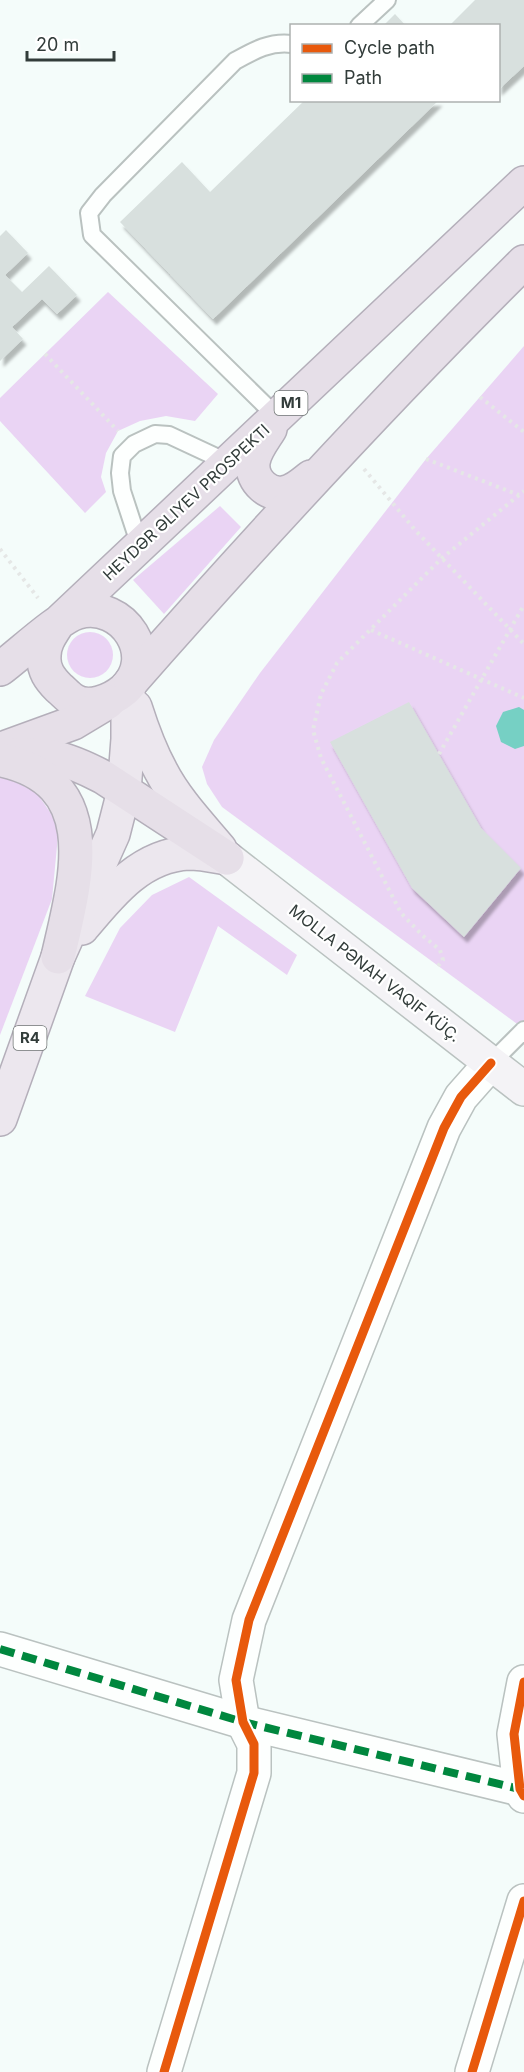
<svg xmlns="http://www.w3.org/2000/svg" width="524" height="2072" viewBox="0 0 524 2072" font-family="Inter,sans-serif">
	<style>
		.green { fill: #ead4f4 }
		.water { fill: #76d0c4 }
		.building { fill: #d8e0de; filter: url(#shadow) }
		.lines { fill: none; stroke-linecap: round; stroke-linejoin: round }
		.service-casing { stroke: #bac2c0; stroke-width: 20 }
		.minor-casing { stroke: #bac2c0; stroke-width: 36 }
		.secondary-casing { stroke: #bac2c0; stroke-width: 36 }
		.primary-casing { stroke: #b4afba; stroke-width: 36 }
		.trunk-casing { stroke: #b4afba; stroke-width: 36 }
		.path { stroke: #e5e7e6; stroke-width: 4; stroke-dasharray: 3 4.5; stroke-linecap: butt }
		.service { stroke: #fdfffe; stroke-width: 16 }
		.minor { stroke: #fdfffe; stroke-width: 33 }
		.secondary { stroke: #f4f3f6; stroke-width: 33 }
		.primary { stroke: #ece7ee; stroke-width: 33 }
		.trunk { stroke: #e6dfe8; stroke-width: 33 }
		.quiet { stroke: #00873e; stroke-width: 8; stroke-dasharray: 15 8; stroke-linecap: butt }
		.cycleway-casing { stroke: #fff; stroke-width: 13 }
		.cycleway { stroke: #e8590c; stroke-width: 9 }
		.labels { text-anchor: middle; stroke-width: 4.5; stroke-linejoin: round; paint-order: stroke }
		.shield { fill: #fff; stroke: #707675; stroke-width: 1.5 }
		.shield-label { font-size: 15px; font-weight: bold; fill: #323c3a }
		.street-label { font-size: 16px; fill: #323c3a; stroke: #fff }
	</style>
	<defs>
		<filter id="shadow"><feDropShadow dx="3.5" dy="6" stdDeviation="1.5" flood-color="#0004"/></filter>
	</defs>
	<rect width="100%" height="100%" fill="#f4fcfa"/>
	<g class="green">
		<polygon points="108,292 218,394 195,421 166,416 140,421 118,431 106,453 101,477 106,492 85,513 0,421 0,398"/>
		<polygon points="524,346 524,1029 222,807 207,784 202,767 214,740 260,673 426,459"/>
		<polygon points="220,506 241,527 164,614 133,580"/>
		<circle cx="90" cy="655" r="23"/>
		<polygon points="0,778 7,778 36,792 59,825 52,899 0,1035"/>
		<polygon points="189,877 297,955 287,975 218,926 175,1032 85,996 120,928 152,895"/>
	</g>
	<polygon class="water" points="519,707 524,710 524,746 515,749 501,742 496,726 503,712"/>
	<g class="building">
		<polygon points="475,0 524,0 524,66 498,90 498,26 449,26"/>
		<polygon points="395,14 406,26 383,26"/>
		<polygon points="305,100 439,100 213,319 120,222 182,162 210,192"/>
		<polygon points="6,230 28,253 5,275 22,292 49,266 77,295 57,314 42,299 12,327 23,339 0,361 0,236"/>
		<polygon points="409,702 481,828 521,868 464,937 412,888 330,742"/>
	</g>
	<g class="lines">
		<g class="service-casing">
			<g id="service">
				<polyline points="359,26 387,0"/>
				<path d="M277,417L92,235L89,213L103,195L235,61C253,51 270,41 292,44"/>
				<polyline points="140,546 122,491 120,473 122,456 134,444 155,434 169,435 229,463"/>
				<polyline points="491,1063 524,1030"/>
			</g>
		</g>
		<g class="minor-casing">
			<g id="minor">
				<polyline points="0,1649 243,1722 524,1790"/>
				<polyline points="524,1682 514,1734 520,1789 524,1796"/>
				<polyline points="164,2072 254,1773 254,1744 243,1722 236,1680 249,1620 444,1128 461,1097 491,1063"/>
				<polyline points="472,2072 524,1901"/>
			</g>
		</g>
		<g class="secondary-casing">
			<polyline id="secondary" points="227,858 524,1089"/>
		</g>
		<g class="primary-casing">
			<g id="primary">
				<path d="M135,707C142,729 150,751 161,771C176,800 199,824 220,849"/>
				<path d="M82,928C111,893 141,855 189,853C201,853 215,856 227,858"/>
				<polyline points="0,1119 58,957 113,834 124,791 128,739 128,686"/>
			</g>
		</g>
		<g class="trunk-casing">
			<g id="trunk">
				<path d="M270,429C264,439 254,451 253,463C251,481 270,498 287,492C296,490 303,483 311,477"/>
				<path d="M0,669C19,655 59,617 78,612C124,600 160,657 124,690C111,701 88,710 73,700C68,697 63,691 59,688C50,679 43,670 44,656C44,643 51,634 58,623L524,183"/>
				<path d="M131,682C258,538 388,397 524,262"/>
				<polyline points="7,747 73,723 108,702"/>
				<path d="M0,755C45,753 63,756 103,777L227,858"/>
				<path d="M2,760C106,783 75,882 58,957"/>
			</g>
		</g>
		<g class="path">
			<polyline points="45,354 118,431"/>
			<polyline points="480,397 524,432"/>
			<polyline points="426,459 519,495"/>
			<polyline points="364,469 415,530 524,644"/>
			<polyline points="0,549 38,598"/>
			<polyline points="371,630 524,698"/>
			<polyline points="439,754 524,605"/>
			<polyline points="438,966 443,960 440,950 422,935 401,913 321,758 313,730 321,694 337,663 442,558 524,491"/>
		</g>
		<use href="#service" class="service"/>
		<use href="#minor" class="minor"/>
		<use href="#secondary" class="secondary"/>
		<use href="#primary" class="primary"/>
		<use href="#trunk" class="trunk"/>
		<polyline class="quiet" points="0,1649 243,1722 524,1790"/>
		<g class="cycleway-casing">
			<g id="cycleway">
				<polyline points="524,1682 514,1734 520,1789 524,1796"/>
				<polyline points="164,2072 254,1773 254,1744 243,1722 236,1680 249,1620 444,1128 461,1097 491,1063"/>
				<polyline points="472,2072 524,1901"/>
			</g>
		</g>
		<use href="#cycleway" class="cycleway"/>
	</g>
	<g class="labels">
		<g class="shield">
			<rect x="274.5" y="391" width="33" height="24" rx="4.5"/>
			<rect x="13.5" y="1026" width="33" height="24" rx="4.5"/>
		</g>
		<g class="shield-label">
			<text x="291" y="408">M1</text>
			<text x="30" y="1043">R4</text>
		</g>
		<g class="street-label">
			<text transform="translate(186 502) rotate(-43)" y="6">HEYDƏR ƏLIYEV PROSPEKTI</text>
			<text transform="translate(375 973) rotate(38)" y="6">MOLLA PƏNAH VAQIF KÜÇ.</text>
		</g>
	</g>
	<rect x="290" y="24" width="210" height="78" fill="#ffffff" stroke="#adb1b0" stroke-width="1.5"/>
	<rect x="302" y="44" width="30" height="9" fill="#e8590c" stroke="#adb1b0" stroke-width="1.5"/>
	<text x="344" y="54" font-size="18" fill="#323c3a">Cycle path</text>
	<rect x="302" y="74" width="30" height="9" fill="#00873e" stroke="#adb1b0" stroke-width="1.5"/>
	<text x="344" y="84" font-size="18" fill="#323c3a">Path</text>
	<path d="M27 51v9h87v-9" fill="none" stroke="#323c3a" stroke-width="3"/>
	<text x="36" y="51" font-size="18" fill="#323c3a" stroke="#ffffff" stroke-width="4.5" paint-order="stroke">20 m</text>
</svg>
